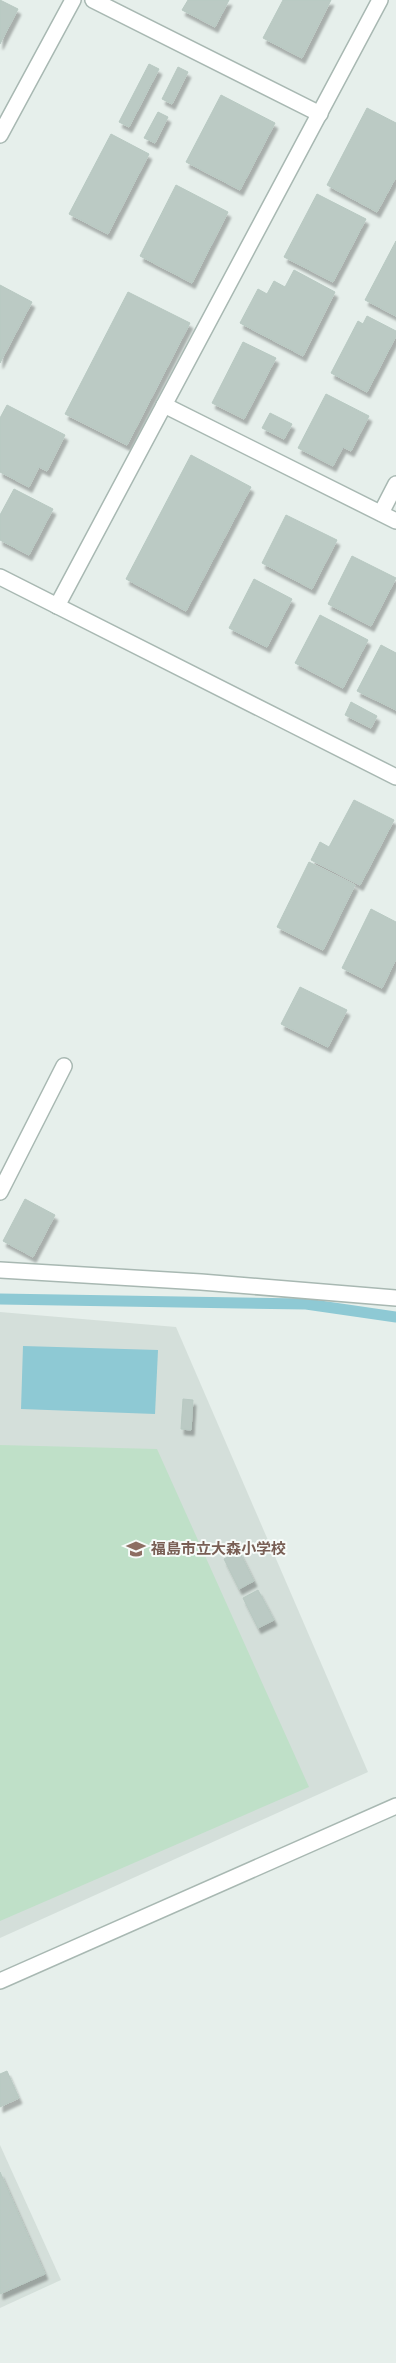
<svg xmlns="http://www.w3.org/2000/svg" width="396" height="2363" viewBox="0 0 396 2363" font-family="Commissioner,'Noto Sans JP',sans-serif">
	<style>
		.built { fill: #d4dfda }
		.green { fill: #bfe0c8 }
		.water { fill: #8ec9d4 }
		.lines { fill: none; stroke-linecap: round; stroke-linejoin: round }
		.stream { stroke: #8ec9d4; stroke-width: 11 }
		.building { fill: #bbcac4; stroke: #b8c9c2; filter: url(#shadow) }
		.minor-casing { stroke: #a8b8b2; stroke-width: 18 }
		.tertiary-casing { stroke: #a8b8b2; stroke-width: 18 }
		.minor { stroke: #fff; stroke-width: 15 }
		.tertiary { stroke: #fff; stroke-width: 15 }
		.labels { text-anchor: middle; stroke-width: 4; stroke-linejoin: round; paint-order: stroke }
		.education-label { font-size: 15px; font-weight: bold; fill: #785e54; stroke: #f7fbf9; text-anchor: start }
	</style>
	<defs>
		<filter id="shadow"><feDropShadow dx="3" dy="5.5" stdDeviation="1" flood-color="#0004"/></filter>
	</defs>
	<rect width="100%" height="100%" fill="#e6efeb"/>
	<g class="built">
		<polygon points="0,1312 176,1327 368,1772 0,1938"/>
		<polygon points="0,2145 61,2280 0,2308"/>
	</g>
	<polygon class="green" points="0,1445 157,1449 309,1787 0,1921"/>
	<polygon class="water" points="23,1346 158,1350 155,1414 21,1409"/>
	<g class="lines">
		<polyline class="stream" points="0,1299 306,1304 396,1317"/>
	</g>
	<g class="building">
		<polygon points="0,0 18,9 0,44"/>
		<polygon points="188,0 229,0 215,27 182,10"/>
		<polygon points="283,0 331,0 302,58 263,38"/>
		<polygon points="149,64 159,69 129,127 119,122"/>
		<polygon points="178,67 188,72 172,104 162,99"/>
		<polygon points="221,95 275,123 240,190 186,162"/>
		<polygon points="367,108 396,123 396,177 377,212 327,185"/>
		<polygon points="158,112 168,117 155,143 144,138"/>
		<polygon points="111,134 149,154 108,234 69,214"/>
		<polygon points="176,185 228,212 192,283 140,256"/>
		<polygon points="317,194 366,219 333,282 284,257"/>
		<polygon points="396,241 396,316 365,300"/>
		<polygon points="294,270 335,292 303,356 240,323 258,289 267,294 274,281 285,287"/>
		<polygon points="0,285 32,302 0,363"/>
		<polygon points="128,292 190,323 127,445 65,414"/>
		<polygon points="367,316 396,331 396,336 367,392 331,373 358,321 363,324"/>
		<polygon points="243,342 276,358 244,419 212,403"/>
		<polygon points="326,394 369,416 351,451 343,447 333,466 298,448"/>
		<polygon points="7,405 65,435 47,471 39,467 29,487 0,472 0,418"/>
		<polygon points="270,413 292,424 284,439 262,428"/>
		<polygon points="191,455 251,487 186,611 126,579"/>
		<polygon points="14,489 53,509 29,555 0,540 0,515"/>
		<polygon points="286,515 337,540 312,589 262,563"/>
		<polygon points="352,556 396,578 371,626 328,604"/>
		<polygon points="254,579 292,599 267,647 229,628"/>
		<polygon points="320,615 368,640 343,688 295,663"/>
		<polygon points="381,645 396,653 396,710 357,691"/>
		<polygon points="351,702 377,716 371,728 345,715"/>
		<polygon points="354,800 394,820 360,885 311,860 320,842 329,847"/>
		<polygon points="309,862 355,885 323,950 277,927"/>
		<polygon points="371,909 396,922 396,959 382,988 342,968"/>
		<polygon points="300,987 347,1010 328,1047 281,1024"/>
		<polygon points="25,1199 55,1215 33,1257 3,1241"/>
		<polygon points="183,1399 193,1400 191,1430 181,1429"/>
		<polygon points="239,1551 254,1581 239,1589 224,1559"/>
		<polygon points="258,1590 274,1620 258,1628 243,1598"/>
		<polygon points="7,2071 19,2098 0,2107 0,2074"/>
		<polygon points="0,2172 45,2274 0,2294"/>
	</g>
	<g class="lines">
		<g class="minor-casing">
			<g id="minor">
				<polyline points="93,0 320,114"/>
				<polyline points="0,135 73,0"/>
				<polyline points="164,405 396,521"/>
				<polyline points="381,513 396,484"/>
				<polyline points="0,577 396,777"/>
				<polyline points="57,606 380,0"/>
				<polyline points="0,1192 64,1066"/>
				<polyline points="0,1270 201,1282 396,1298"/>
			</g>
		</g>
		<g class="tertiary-casing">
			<polyline id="tertiary" points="0,1981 396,1806"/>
		</g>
		<use href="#minor" class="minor"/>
		<use href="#tertiary" class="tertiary"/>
	</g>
	<defs>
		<g id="school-bare" transform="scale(1.5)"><path d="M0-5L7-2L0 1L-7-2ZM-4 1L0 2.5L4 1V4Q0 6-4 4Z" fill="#8d6e63" stroke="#f7fbf9" stroke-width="2.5" paint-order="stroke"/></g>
	</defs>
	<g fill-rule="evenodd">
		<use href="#school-bare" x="136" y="1549"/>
	</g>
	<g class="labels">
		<g class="education-label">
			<text x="151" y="1554">福島市立大森小学校</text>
		</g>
	</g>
</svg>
